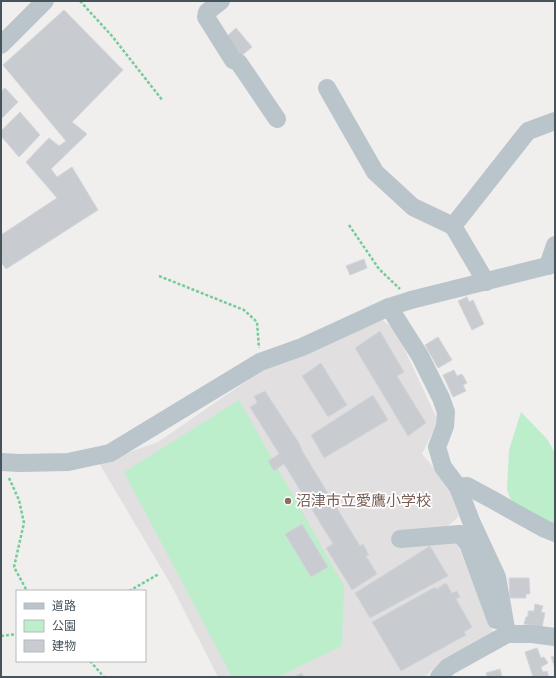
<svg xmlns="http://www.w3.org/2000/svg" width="556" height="678" viewBox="0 0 556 678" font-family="Mulish,'Noto Sans JP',sans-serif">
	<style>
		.education { fill: #e2dfe0 }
		.green { fill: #bceecb }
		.building { fill: #c8ccd1; stroke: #d2d5da }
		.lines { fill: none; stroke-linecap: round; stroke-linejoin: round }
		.path { stroke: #74cc98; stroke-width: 2.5; stroke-dasharray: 3 2; stroke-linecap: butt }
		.minor { stroke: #b9c4cb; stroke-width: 18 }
		.education-dot { fill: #8d6e63; stroke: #fff; stroke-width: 1.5 }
		.labels { text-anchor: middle; stroke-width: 3.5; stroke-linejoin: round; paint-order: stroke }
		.education-label { font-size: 15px; fill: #785e54; stroke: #fff; text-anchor: start }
	</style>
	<rect width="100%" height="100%" fill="#f1eeee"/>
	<polygon class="education" points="380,318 396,331 438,421 422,454 449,486 459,516 446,528 457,543 494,635 431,671 425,677 218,677 170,583 99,463 158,442 264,369"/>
	<g class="green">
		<polygon points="239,400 344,586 342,646 278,677 232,677 124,472"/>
		<polygon points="521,412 547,439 555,453 555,527 513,506 507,490 509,450"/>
	</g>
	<g class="building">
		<polygon points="64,10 123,70 72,122 87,134 51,169 57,177 72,167 98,210 6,269 1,262 1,235 57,198 26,162 49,138 59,146 66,141 3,65"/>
		<polygon points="236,28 252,47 241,56 226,37"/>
		<polygon points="5,88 18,102 1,119 1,91"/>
		<polygon points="20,112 40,135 19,157 1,136 1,131"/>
		<polygon points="364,259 367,268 350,275 346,266"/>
		<polygon points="467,297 469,302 473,300 484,324 472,330 458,301"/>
		<polygon points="380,331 404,372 397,376 426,423 408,436 355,348"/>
		<polygon points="438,337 452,360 438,368 425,345"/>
		<polygon points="321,363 347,405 328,417 302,376"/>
		<polygon points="454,370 457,376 462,374 467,383 463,385 466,391 453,397 443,375"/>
		<polygon points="265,391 299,443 303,452 360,546 363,544 369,555 366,556 377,574 352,590 326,548 333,544 284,464 274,471 268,461 279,454 250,407 257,403 254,396"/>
		<polygon points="373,395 388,420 324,458 311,435"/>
		<polygon points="302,524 328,567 311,577 285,534"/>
		<polygon points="430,546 448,576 370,618 355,593"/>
		<polygon points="509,578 529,578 530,594 526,594 526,598 510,598"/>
		<polygon points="446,583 452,593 457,591 460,597 456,599 472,627 464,632 466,635 401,671 372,622 435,587 436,589"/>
		<polygon points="535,604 543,606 541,612 545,613 542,627 524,624 526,617 528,616 528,611 534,611"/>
		<polygon points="537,648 541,658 544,657 548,663 541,667 543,672 547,671 549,677 533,677 525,652"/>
		<polygon points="555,656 555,668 551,657"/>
		<polygon points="500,669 502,677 487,677 486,673"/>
		<polygon points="302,673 304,677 293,677"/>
	</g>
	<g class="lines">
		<g class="path">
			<polyline points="80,1 112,36 163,101"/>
			<polyline points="349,225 379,269 400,289"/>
			<polyline points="159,276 244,310 257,322 259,348"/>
			<polyline points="9,478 19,500 24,523 14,567 27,591"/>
			<polyline points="129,591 159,574"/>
			<polyline points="1,636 17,634"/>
			<polyline points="90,661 104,677"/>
		</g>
		<g class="minor">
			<polyline points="221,1 207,12 206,17 233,60 239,63 277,119"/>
			<polyline points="1,45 45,1"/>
			<polyline points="327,88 375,172 413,207 453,226 486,282"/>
			<polyline points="453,226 528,131 555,121"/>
			<polyline points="548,266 555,245"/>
			<polyline points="389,307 420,356 441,398 446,412 445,426 437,447 443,467 458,487 471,521 497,577 507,634"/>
			<polyline points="1,462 20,463 68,462 110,453 260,362 302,347 389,307 411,300 555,264"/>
			<polyline points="458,487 467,486 493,500 523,517 545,529 555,533"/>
			<polyline points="400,539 460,534 468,544 496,620 498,620"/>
			<polyline points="439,677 448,667 507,634 532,634 555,637"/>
		</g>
	</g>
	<circle class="education-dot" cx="288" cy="501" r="4"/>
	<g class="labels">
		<g class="education-label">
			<text x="296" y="506">沼津市立愛鷹小学校</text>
		</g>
	</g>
	<rect width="556" height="678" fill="none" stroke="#46535b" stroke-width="4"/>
	<rect x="16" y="590" width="130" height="72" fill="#ffffff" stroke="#b5babd"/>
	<rect x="24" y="603" width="20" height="6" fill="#b9c4cb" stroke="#b5babd"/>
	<text x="52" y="610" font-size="12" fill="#46535b">道路</text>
	<rect x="24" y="620" width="20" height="12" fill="#bceecb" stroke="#b5babd"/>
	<text x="52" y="630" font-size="12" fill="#46535b">公園</text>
	<rect x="24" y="640" width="20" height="12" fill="#c8ccd1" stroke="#b5babd"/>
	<text x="52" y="650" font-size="12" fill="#46535b">建物</text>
</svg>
